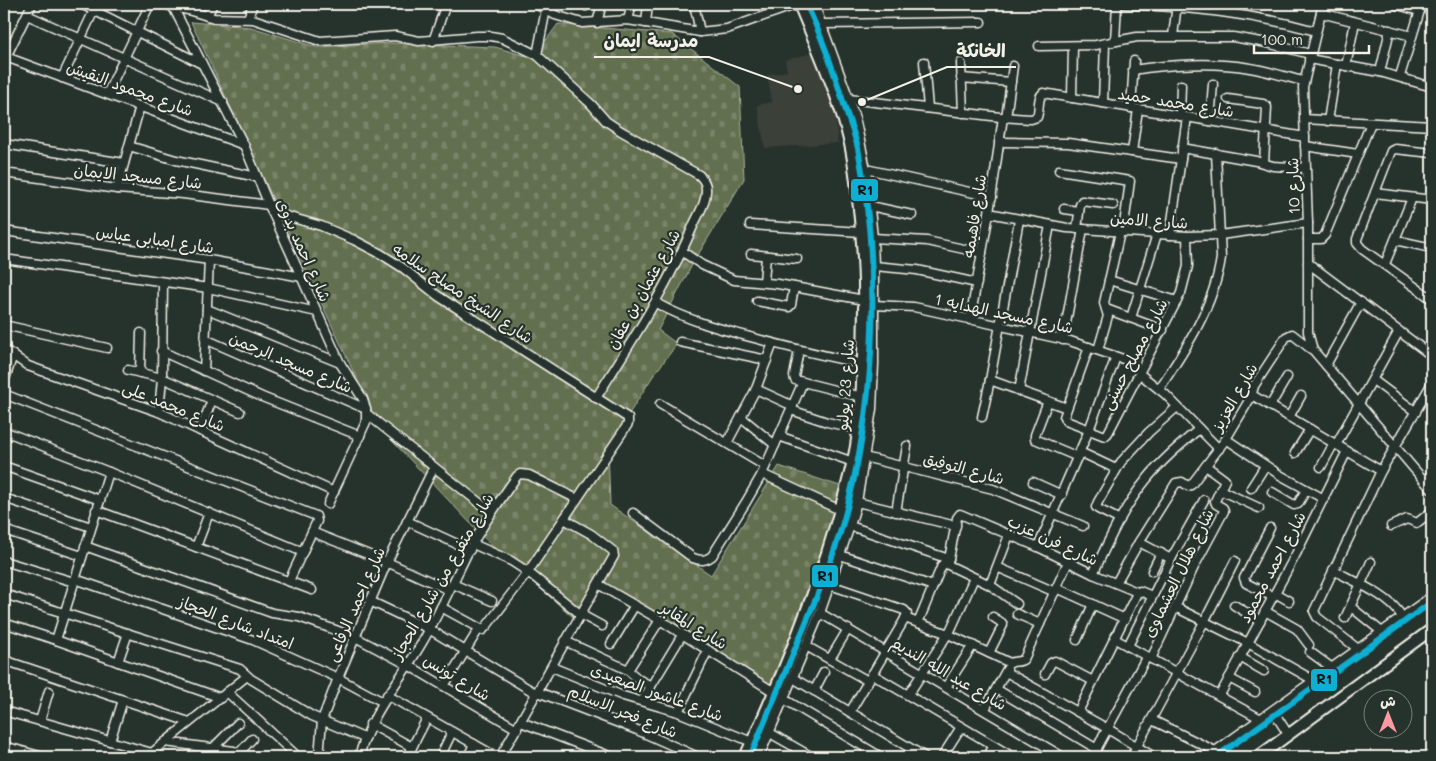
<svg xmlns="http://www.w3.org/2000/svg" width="1436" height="761" viewBox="0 0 1436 761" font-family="Mali,'Playpen Sans Arabic',sans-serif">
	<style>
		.built { fill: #3a3f39 }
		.cemetery { fill: url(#cemetery-stones); stroke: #acb09c }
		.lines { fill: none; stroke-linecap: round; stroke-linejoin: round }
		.minor-casing { stroke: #f4f1e8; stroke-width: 11 }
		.tertiary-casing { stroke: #f4f1e8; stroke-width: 14 }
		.minor { stroke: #26332d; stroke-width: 8 }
		.tertiary { stroke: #26332d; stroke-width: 10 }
		.rail-1-casing { stroke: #26332d; stroke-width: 10 }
		.rail-1 { stroke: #0dafd3; stroke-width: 6 }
		.labels { text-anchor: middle; stroke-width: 4.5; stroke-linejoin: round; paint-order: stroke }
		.street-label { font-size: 16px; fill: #f4f1e8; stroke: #26332d }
		.leader { fill: none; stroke: #f4f1e8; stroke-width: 2 }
		.callout-dot { fill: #f4f1e8; stroke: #26332d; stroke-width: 2 }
		.callout-label { font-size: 18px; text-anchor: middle; font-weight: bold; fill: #f4f1e8; stroke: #26332d; stroke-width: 4.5; stroke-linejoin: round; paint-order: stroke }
		.line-badge { stroke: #26332d; stroke-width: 2 }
		.pale-badge-label { font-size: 14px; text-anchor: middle; font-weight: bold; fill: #111 }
	</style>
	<defs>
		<pattern id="cemetery-stones" width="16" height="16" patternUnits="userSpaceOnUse" patternTransform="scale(1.25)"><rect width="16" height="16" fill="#636f50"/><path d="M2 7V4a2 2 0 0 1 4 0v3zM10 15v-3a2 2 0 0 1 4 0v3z" fill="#7a8469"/></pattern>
	</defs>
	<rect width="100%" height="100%" fill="#26332d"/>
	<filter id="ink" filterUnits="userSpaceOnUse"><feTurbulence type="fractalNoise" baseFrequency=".02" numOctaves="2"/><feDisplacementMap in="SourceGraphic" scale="10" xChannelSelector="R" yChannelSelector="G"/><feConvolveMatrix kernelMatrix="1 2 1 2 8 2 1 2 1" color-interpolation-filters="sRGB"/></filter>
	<g filter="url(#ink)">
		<polygon class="built" points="812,53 835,112 838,143 765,148 757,105 772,102 767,75 787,71 785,60"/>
		<polygon class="cemetery" points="191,22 251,27 316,47 390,43 495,47 533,58 558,24 672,34 740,87 744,179 693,263 658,330 677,344 653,376 608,447 610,505 711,575 779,466 846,488 775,688 599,579 574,618 489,543 379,427"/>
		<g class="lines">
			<g class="minor-casing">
				<g id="minor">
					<polyline points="81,4 202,64"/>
					<path d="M165,4L173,7L188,10L214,18L253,19L320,41L395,36L419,41L477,36H491L502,38L537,55L591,104L606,121L621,131L699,175C703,179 706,183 706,188C707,201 699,213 694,224C668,286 632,341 596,398"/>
					<polyline points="536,4 555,15 582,23 628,20 700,32 727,29 798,4"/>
					<polyline points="582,4 586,6"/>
					<polyline points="694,4 700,32"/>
					<path d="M1121,4C1189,7 1251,13 1316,31"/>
					<polyline points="1323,4 1303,87 1308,223 1308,332 1313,350 1432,490"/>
					<polyline points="1395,4 1419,11"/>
					<polyline points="173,7 244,145 269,205 340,363 363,399 366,409 366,422 328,504"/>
					<polyline points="1321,13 1412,36"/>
					<polyline points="27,15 223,102"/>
					<polyline points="207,16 213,4"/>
					<polyline points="248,18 253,4"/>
					<polyline points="628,20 632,4"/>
					<polyline points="597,23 602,4"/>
					<polyline points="646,23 648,4"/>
					<polyline points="823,24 981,22"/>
					<polyline points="1173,36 1177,4"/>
					<polyline points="433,41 446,4"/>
					<polyline points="1115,41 1117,4"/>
					<polyline points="1039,46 1096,45 1137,37 1233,37 1267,43 1310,54"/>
					<polyline points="537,55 547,4"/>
					<polyline points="6,57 244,145"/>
					<polyline points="5,59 32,4"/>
					<polyline points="1309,59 1380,72 1432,87"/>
					<polyline points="924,62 928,108"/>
					<polyline points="961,63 963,113"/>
					<polyline points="1346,66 1355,22"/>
					<path d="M1133,70C1169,64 1215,62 1250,68C1268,71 1286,77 1303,81"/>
					<polyline points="1380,72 1390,30"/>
					<polyline points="1400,76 1422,4"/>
					<polyline points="62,78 97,4"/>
					<polyline points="961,78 1011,82"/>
					<polyline points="107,94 150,4"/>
					<polyline points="1072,98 1073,46"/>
					<path d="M849,99L1000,117L1031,119L1037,117C1040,109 1037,98 1043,93L1305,137"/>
					<polyline points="1228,99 1263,104 1267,107 1264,163"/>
					<polyline points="1103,103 1105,44"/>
					<polyline points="1131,108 1134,61"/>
					<polyline points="1180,116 1181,85"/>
					<polyline points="1006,118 1013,66"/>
					<polyline points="1304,119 1432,126"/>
					<polyline points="1210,121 1213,84"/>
					<polyline points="1328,121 1337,64"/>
					<polyline points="999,142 1068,143 1181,159"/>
					<polyline points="4,144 124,163"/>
					<polyline points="129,146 176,160 257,177"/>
					<polyline points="1305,146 1358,154"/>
					<polyline points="1182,148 1256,161 1273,166 1306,168"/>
					<polyline points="1132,152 1138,109"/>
					<polyline points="1432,153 1395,149 1391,151 1357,239 1357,243 1362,249 1432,299"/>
					<polyline points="866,169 992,197"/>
					<polyline points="1059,170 1130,181 1123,232"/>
					<polyline points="4,173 117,189 183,194 269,205"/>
					<polyline points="117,189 140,106"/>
					<polyline points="1375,193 1432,200"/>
					<polyline points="870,206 912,215"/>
					<polyline points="1064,209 1079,211"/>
					<polyline points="272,212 321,226 354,240 381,254 403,268 438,296 628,418 628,424 528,572 486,627 477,632 444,686"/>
					<polyline points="989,213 1067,228 1187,236 1220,235 1308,223"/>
					<polyline points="750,225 861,232"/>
					<polyline points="1077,229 1080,205 1082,201 1113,205"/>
					<polyline points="4,231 209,260 302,277"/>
					<polyline points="1170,235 1187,117"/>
					<polyline points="873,238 927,241 982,253"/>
					<polyline points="1308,239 1321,239 1325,235 1371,123"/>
					<polyline points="1395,240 1432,248"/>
					<polyline points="683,252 702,265 734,280 778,284 864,300"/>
					<polyline points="751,254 797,259"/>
					<polyline points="4,259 208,288 317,312"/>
					<polyline points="1308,263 1432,356"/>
					<polyline points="1385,264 1412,198"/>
					<polyline points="874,266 917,270 977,283"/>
					<polyline points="1109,280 1177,301"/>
					<polyline points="764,282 766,256"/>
					<polyline points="757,301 789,307 791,305 794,287"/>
					<path d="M656,303C686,320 720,329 754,338C790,348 826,356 863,364"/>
					<polyline points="874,305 914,307 1001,326 1070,341 1126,360"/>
					<polyline points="207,309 340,363"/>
					<polyline points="1106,309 1163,330"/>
					<polyline points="1131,318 1157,234"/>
					<polyline points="970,320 989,213 1003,117"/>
					<polyline points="4,325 107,348"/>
					<polyline points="205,339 366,409"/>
					<polyline points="1063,340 1083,229"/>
					<polyline points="680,342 767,360"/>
					<polyline points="1089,347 1064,417 1066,421 1105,436 1108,433 1181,293 1188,266 1187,236"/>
					<polyline points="4,349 28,366 159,412 334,492"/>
					<polyline points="799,350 794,376 795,380 862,397"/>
					<polyline points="1098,350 1108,316 1104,303 1120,232"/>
					<polyline points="161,351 262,397 360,436"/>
					<polyline points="1326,365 1361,302"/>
					<polyline points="128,370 162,378 240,412"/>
					<polyline points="204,371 209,260"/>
					<polyline points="140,373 141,333"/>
					<polyline points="1140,374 1165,394 1219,449"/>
					<polyline points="990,380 1067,408"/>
					<polyline points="1373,380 1416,412"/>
					<polyline points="4,382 13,355"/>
					<polyline points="756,389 793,406"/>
					<path d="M1159,389C1186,349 1214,306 1221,258L1216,153"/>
					<polyline points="1019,391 1050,225"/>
					<polyline points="4,394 316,516 317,521 289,581"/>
					<polyline points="1252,395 1381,471"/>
					<polyline points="1048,401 1035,435 1035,439 1078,457"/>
					<polyline points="660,404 765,466"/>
					<polyline points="1270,406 1287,377"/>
					<polyline points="791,410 827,422 858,429"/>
					<polyline points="159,412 162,378 163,282"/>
					<polyline points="367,414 491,512"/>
					<polyline points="741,417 775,445"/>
					<polyline points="982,417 990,380 1019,220"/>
					<polyline points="1289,417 1301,396"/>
					<polyline points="4,431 109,472 303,552"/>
					<polyline points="200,431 212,400"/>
					<polyline points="779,436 853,462"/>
					<polyline points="1226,439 1280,475 1324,499"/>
					<polyline points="727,443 756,389 773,343"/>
					<polyline points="1336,445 1399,331"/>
					<polyline points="1080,452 1116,469"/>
					<polyline points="1295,453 1310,429"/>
					<polyline points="864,457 993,489 1083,526"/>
					<polyline points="4,466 100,500"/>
					<polyline points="1321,467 1334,443"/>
					<polyline points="762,474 840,510"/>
					<polyline points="1033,482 1062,495"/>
					<polyline points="1426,482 1432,472"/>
					<polyline points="1251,488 1265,466"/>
					<polyline points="1220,490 1259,508"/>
					<polyline points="1272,492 1294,505 1298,504 1306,490"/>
					<polyline points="4,498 91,527"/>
					<polyline points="857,502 956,526"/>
					<polyline points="96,510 312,590"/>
					<polyline points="896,512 907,446"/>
					<path d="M633,513L693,558C701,561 705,561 712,556L746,502L762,474L803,382"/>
					<polyline points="1120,520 1098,509 1096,507 1098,502 1121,462 1149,432 1177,407"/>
					<polyline points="407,521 470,550"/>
					<polyline points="850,526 949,559"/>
					<polyline points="1391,526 1407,519 1417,523 1432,511"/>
					<polyline points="1270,528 1244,578 1246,583 1273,597"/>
					<polyline points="4,530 82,556"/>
					<polyline points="312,532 387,562 449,590"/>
					<polyline points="1139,542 1171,559"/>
					<polyline points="473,544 511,561 528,572 580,614 602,626"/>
					<polyline points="85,546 272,613 299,617 355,637 408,665 517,729"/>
					<polyline points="196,547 209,513"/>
					<polyline points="1038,547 1089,430 1116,357"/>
					<polyline points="840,555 933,586"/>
					<polyline points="4,561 74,582"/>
					<polyline points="944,563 990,585 1017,604"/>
					<polyline points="997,567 1055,592"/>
					<path d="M1333,570C1353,581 1391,596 1402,617"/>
					<polyline points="1152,571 1161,553"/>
					<path d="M1093,574C1108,542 1123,508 1146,480C1161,461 1180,445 1199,429"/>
					<polyline points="75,579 253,640 338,678 383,702"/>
					<polyline points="1116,583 1139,542 1176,483 1182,482 1188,486 1191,485 1226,439 1251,397 1254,386 1286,337 1292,334 1311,349"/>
					<polyline points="453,584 492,601"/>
					<polyline points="598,584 660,620 774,692"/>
					<polyline points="830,585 904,610 907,613 906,617 850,712"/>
					<polyline points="990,585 1009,535"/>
					<polyline points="1057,588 1125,619"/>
					<polyline points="1275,593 1289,601"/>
					<polyline points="4,594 240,669 251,679 312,716 364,738"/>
					<polyline points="370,601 429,629 537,694"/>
					<polyline points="1234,605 1260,621"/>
					<polyline points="441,607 483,630"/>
					<polyline points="1351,607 1382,632"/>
					<polyline points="1177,608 1248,643 1315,681"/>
					<polyline points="1265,611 1297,629 1309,645"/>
					<polyline points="820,613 1063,757"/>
					<polyline points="1017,614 1040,624"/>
					<polyline points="905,618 948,634 1010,663"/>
					<polyline points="1345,618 1371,562"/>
					<polyline points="4,623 56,640 221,698"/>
					<polyline points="918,623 942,565 949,559 957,518 960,514 1038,547 1093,574 1137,592"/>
					<polyline points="1115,639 1261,719"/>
					<polyline points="56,640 109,472"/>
					<polyline points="1077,640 1093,604"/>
					<polyline points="565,641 628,670 638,679 651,686"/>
					<polyline points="611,644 635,605"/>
					<polyline points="806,646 868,681"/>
					<polyline points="1128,646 1171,559 1204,500"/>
					<polyline points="1358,649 1317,617 1314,611 1381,471 1432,383"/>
					<polyline points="1310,652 1332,668"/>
					<polyline points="989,653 1003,625 1002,623 993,617"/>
					<polyline points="1240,657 1264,671"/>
					<polyline points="830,659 848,629"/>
					<polyline points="1151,659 1194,567 1224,511 1223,508 1216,504 1215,501 1225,480 1206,466"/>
					<polyline points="4,660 189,722"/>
					<polyline points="118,662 128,633"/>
					<path d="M1010,663C1015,660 1020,663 1024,659L1068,562"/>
					<polyline points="552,667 623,696 678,712 752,742"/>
					<polyline points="628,670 660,620"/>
					<polyline points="1006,672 1108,729 1154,757"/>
					<polyline points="872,674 1013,757"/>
					<polyline points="1045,674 1051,663 1055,661 1093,681"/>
					<polyline points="793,678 925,757"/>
					<polyline points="1229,678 1255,692"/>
					<polyline points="946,687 973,645"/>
					<polyline points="996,689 1097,749"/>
					<polyline points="814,691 824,672"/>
					<polyline points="227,692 298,757"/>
					<polyline points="538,692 637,730 698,757"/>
					<polyline points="387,695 497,757"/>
					<polyline points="908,695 951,629 974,578"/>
					<polyline points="1220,695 1296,554 1347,451"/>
					<polyline points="784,699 881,757"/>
					<polyline points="642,701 682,635"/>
					<polyline points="985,709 1007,669"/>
					<polyline points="4,711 152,753"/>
					<polyline points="1273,711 1288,734"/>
					<polyline points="678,712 708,650"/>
					<polyline points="1078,712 1137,593 1140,591 1152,596"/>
					<polyline points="1152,720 1215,751"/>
					<polyline points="40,721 49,691"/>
					<polyline points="521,722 612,757"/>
					<polyline points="370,724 412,747"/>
					<polyline points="770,733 812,757"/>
					<polyline points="110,741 123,700"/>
					<polyline points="165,742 234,751 246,757"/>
					<polyline points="4,746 43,757"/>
					<polyline points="214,747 238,723"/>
					<polyline points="240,752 252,739"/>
					<polyline points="148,756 247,676"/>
					<polyline points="319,757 322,720 338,678 387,562 434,467"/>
					<path d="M359,757C371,712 400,681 423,641C440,612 454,580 469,550C483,524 500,500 517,476L520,474L529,475L577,499"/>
					<polyline points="407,757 427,718"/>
					<polyline points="440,757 452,732"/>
					<polyline points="468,757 474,744"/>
					<path d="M500,757C539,690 575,623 614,556L613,551L591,534L564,519"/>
					<polyline points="759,757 820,613 850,526 857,502 872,409 874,364 874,266 873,238 866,169 856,122 849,99 814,4"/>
					<polyline points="942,757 961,727"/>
					<polyline points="987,757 994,746"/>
					<polyline points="1092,757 1147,656"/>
					<polyline points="1131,757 1204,622 1235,561"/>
					<polyline points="1207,757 1432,596"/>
				</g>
			</g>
			<g class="tertiary-casing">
				<g id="tertiary">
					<path d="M745,757C776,691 804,622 827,553C838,517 849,483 856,446C863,401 863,355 864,309C865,272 862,236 858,199C856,181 854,162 850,144C839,96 818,50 799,4"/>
					<polyline points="1258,757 1432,629"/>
				</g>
			</g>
			<use href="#minor" class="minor"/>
			<use href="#tertiary" class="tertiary"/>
			<g class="rail-1-casing">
				<g id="rail-1">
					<path d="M750,757C767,717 783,677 800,637C818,594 837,550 848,504C877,391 880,263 858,148C855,136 850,123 846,111C835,74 823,38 806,4"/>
					<polyline points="1216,757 1432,602"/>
				</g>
			</g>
			<use href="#rail-1" class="rail-1"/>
		</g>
	</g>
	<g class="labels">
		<g class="street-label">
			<text transform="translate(130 88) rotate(20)" y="6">شارع محمود النقيش</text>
			<text transform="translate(1176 102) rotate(9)" y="6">شارع محمد حميد</text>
			<text transform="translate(138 176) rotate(6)" y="6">شارع مسجد الايمان</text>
			<text transform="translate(1293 186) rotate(-92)" y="6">شارع 10</text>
			<text transform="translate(974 216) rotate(-81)" y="6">شارع فاهيمه</text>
			<text transform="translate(1149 220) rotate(4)" y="6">شارع الامين</text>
			<text transform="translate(155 239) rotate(8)" y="6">شارع امبابى عباس</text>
			<text transform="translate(304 250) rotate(66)" y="6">شارع احمد بدوى</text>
			<text transform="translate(643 289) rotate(-61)" y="6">شارع عثمان بن عفان</text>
			<text transform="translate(463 293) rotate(34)" y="6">شارع الشيخ مصلح سلامه</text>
			<text transform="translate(1004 313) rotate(12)" y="6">شارع مسجد الهدايه 1</text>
			<text transform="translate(1134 354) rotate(-62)" y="6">شارع مصلح حسنى</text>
			<text transform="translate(291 362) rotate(23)" y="6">شارع مسجد الرحمن</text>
			<text transform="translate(845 385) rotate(-86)" y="6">شارع 23 يوليو</text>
			<text transform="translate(1234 397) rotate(-60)" y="6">شارع العزيز</text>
			<text transform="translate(174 406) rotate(22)" y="6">شارع محمد على</text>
			<text transform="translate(964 468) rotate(15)" y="6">شارع التوفيق</text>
			<text transform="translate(1053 540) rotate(25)" y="6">شارع فرن عزب</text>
			<text transform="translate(1272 567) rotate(-62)" y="6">شارع احمد محمود</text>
			<text transform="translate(1178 573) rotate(-64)" y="6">شارع هلال العشماوى</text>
			<text transform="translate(442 576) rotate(-60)" y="6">شارع متفرع من شارع الحجاز</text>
			<text transform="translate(355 604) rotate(-66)" y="6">شارع احمد الرفاعى</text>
			<text transform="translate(236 622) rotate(21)" y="6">امتداد شارع الحجاز</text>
			<text transform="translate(694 625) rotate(32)" y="6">شارع المقابر</text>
			<text transform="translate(949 673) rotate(30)" y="6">شارع عبد الله النديم</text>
			<text transform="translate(457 677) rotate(31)" y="6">شارع تونس</text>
			<text transform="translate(657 692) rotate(20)" y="6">شارع عاشور الصعيدى</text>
			<text transform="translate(623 711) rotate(22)" y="6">شارع فجر الاسلام</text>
		</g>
	</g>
	<path class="leader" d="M798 89L709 57H594M862 102L947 67H1016"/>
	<g class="callout-dot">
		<circle cx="798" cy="89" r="5"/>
		<circle cx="862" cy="102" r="5"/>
	</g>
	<g class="callout-label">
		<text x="651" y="47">مدرسة ايمان</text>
		<text x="981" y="57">الخانكة</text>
	</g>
	<g class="line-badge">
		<rect x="850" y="178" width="29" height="24" rx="5" fill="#0dafd3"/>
		<rect x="811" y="564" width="28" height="24" rx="5" fill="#0dafd3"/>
		<rect x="1310" y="668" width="28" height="24" rx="5" fill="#0dafd3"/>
	</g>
	<g class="pale-badge-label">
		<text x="865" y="195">R1</text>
		<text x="825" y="581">R1</text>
		<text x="1324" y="684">R1</text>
	</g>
	<rect width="1436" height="761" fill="none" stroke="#26332d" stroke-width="20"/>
	<rect x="10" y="10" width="1416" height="741" fill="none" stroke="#f4f1e8" stroke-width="2" filter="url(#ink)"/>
	<g transform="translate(1388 714)"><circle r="24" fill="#26332d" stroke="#787f78"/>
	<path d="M0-4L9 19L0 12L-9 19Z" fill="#ff9aa2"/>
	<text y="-8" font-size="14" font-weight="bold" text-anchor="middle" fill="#f4f1e8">ش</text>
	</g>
	<path d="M1254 45v8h115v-8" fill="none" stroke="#f4f1e8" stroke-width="2.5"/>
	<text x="1261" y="45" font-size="15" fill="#f4f1e8" stroke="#26332d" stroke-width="4" paint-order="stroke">100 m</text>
</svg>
